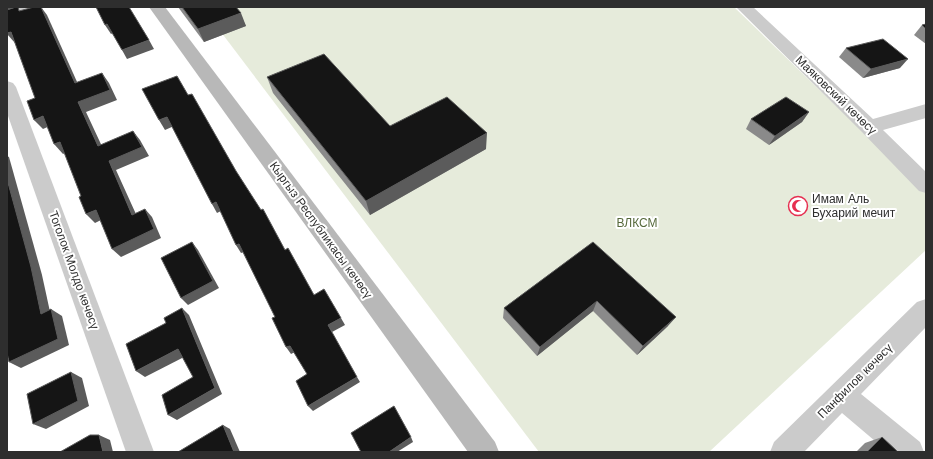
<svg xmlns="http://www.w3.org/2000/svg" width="933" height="459" viewBox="0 0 933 459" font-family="'Work Sans',sans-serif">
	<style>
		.green { fill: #e6ebdb }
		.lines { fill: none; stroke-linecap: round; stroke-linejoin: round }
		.minor { fill: #cbcbcb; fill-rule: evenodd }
		.tertiary { fill: #cbcbcb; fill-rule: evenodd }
		.secondary { fill: #b8b8b8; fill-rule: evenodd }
		.wall { fill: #8a8a8a }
		.shaded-wall { fill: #5b5b5b }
		.building { fill: #151515; stroke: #5b5b5b }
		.labels { text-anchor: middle; stroke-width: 4; stroke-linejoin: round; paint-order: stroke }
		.street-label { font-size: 12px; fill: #2e2e2e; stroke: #fff }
		.poi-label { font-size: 12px; fill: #2e2e2e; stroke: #fff; text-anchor: start }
		.park-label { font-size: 12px; fill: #56693b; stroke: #fff }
	</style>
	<rect width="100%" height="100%" fill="#fff"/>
	<polygon class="green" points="202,7 734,7 926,193 926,250 709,452 539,452"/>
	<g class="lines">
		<g class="minor">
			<polygon points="736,7 753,7 873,119 926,104 926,118 883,130 926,172 926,193 919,191 862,132"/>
			<polygon points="7,81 13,83 16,87 154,452 126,452 7,113"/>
			<polygon points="926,299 926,327 861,394 920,442 924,452 888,452 842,413 804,452 770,452 774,442 917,302"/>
		</g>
		<polygon class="tertiary" points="18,7 41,7 39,10 7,21 7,11"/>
		<polygon class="secondary" points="149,7 165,7 495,442 499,452 468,452"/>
	</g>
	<g class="wall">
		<polygon points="178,7 236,7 246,26 204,42"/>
		<polygon points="926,24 926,44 914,35 922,25"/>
		<polygon points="846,48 900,68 863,78 839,57"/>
		<polygon points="267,77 390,126 486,149 370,215 273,93"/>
		<polygon points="809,112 802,122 769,145 746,129 751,119"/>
		<polygon points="593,242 668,326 637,355 593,311 537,356 503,318 504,308"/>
		<polygon points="882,437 898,452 856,452 865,443"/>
	</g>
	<g class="shaded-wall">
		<polygon points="7,7 16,7 7,10"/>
		<polygon points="41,7 47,15 82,93 75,83"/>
		<polygon points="241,13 246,26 204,42 198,29"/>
		<polygon points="107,24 113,33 111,34 105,25"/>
		<polygon points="11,32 15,43 7,34 7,33"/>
		<polygon points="149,40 154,49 127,59 122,50"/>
		<polygon points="908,59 900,68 863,78 871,69"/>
		<polygon points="102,73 109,83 117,100 86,112 106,155 98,146 78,102"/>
		<polygon points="809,112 802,122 769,145 775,136"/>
		<polygon points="43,116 52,125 43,129 34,120"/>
		<polygon points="167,117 174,126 165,130 159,120"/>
		<polygon points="133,131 140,140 149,156 116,170 140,223 132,215 109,161"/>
		<polygon points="487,133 486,149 370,215 366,201"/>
		<polygon points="60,142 69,151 63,154 54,144"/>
		<polygon points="7,156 9,157 42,275 52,321 41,314 7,179"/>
		<polygon points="216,202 221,211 217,213 212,204"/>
		<polygon points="145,209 152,217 161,238 121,257 112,249"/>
		<polygon points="96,210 105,218 95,223 86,214"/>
		<polygon points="192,242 198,250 219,288 188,305 181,298"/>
		<polygon points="239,244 244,252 241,253 236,245"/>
		<polygon points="597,301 593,311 537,356 540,347"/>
		<polygon points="182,308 189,315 222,394 177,420 168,415 215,388"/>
		<polygon points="51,309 62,316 69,345 21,368 9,362"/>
		<polygon points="676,317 668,326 637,355 643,346"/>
		<polygon points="341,318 345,325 332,332 328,325"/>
		<polygon points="290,346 295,352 291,354 286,347"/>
		<polygon points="178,349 186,356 145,377 136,371"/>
		<polygon points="71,372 82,378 89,406 46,429 33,424"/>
		<polygon points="357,377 360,382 313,411 308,406"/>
		<polygon points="223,425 230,429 240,452 234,452"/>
		<polygon points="99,435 110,440 113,452 103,452"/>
		<polygon points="411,437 413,442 397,452 389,452"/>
	</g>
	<g class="building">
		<polygon points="16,7 18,7 19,11 34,7 41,7 75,83 102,73 110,90 78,102 98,146 133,131 142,147 109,161 132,215 145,209 154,229 112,249 96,210 86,214 79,197 81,196 60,142 54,144 43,116 34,120 27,101 35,98 11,32 7,33 7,10"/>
		<polygon points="96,7 129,7 149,40 122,50 107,24 105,25"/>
		<polygon points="182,7 236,7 241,13 198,29"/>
		<polygon points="926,24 926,29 922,25"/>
		<polygon points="883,39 908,59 871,69 846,48"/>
		<polygon points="324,54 390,126 447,97 487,133 366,201 267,77"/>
		<polygon points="177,76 188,95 192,94 236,171 261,210 263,209 285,250 288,248 314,295 324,289 341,318 328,325 357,377 308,406 296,381 307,374 290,346 286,347 272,318 275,317 239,244 236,245 216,202 212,204 167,117 159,120 142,89"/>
		<polygon points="786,97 809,112 775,136 751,119"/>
		<polygon points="7,179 31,267 41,314 51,309 58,339 9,362 7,353"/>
		<polygon points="192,242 213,281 181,298 161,258"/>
		<polygon points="593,242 676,317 643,346 597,301 540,347 504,308"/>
		<polygon points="182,308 215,388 168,415 162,395 193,377 178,349 136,371 126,344 166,323 164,318"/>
		<polygon points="71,372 78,401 33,424 27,394"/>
		<polygon points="394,406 411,437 389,452 361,452 351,433"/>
		<polygon points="223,425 234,452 178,452"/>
		<polygon points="90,435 99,435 103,452 60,452"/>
		<polygon points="882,437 898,452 867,452"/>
	</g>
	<defs>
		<g id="mosque-ring" transform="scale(1)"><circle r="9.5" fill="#fff" stroke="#e62f51" stroke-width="1.5"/><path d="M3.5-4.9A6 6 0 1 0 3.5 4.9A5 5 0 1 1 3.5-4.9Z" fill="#e62f51"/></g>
	</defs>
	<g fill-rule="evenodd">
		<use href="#mosque-ring" x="798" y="206"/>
	</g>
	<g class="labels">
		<g class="street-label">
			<text transform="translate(836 95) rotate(44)" y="4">Маяковский көчөсү</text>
			<text transform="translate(321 230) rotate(54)" y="4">Кыргыз Республикасы көчөсү</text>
			<text transform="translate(74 270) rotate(70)" y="4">Тоголок Молдо көчөсү</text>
			<text transform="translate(855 381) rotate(-45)" y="4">Панфилов көчөсү</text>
		</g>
		<g class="poi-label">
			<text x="812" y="203">Имам Аль<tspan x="812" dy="14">Бухарий мечит</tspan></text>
		</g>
		<g class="park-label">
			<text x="637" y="227">ВЛКСМ</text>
		</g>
	</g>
	<rect width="933" height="459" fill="none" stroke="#2e2e2e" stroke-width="16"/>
</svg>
